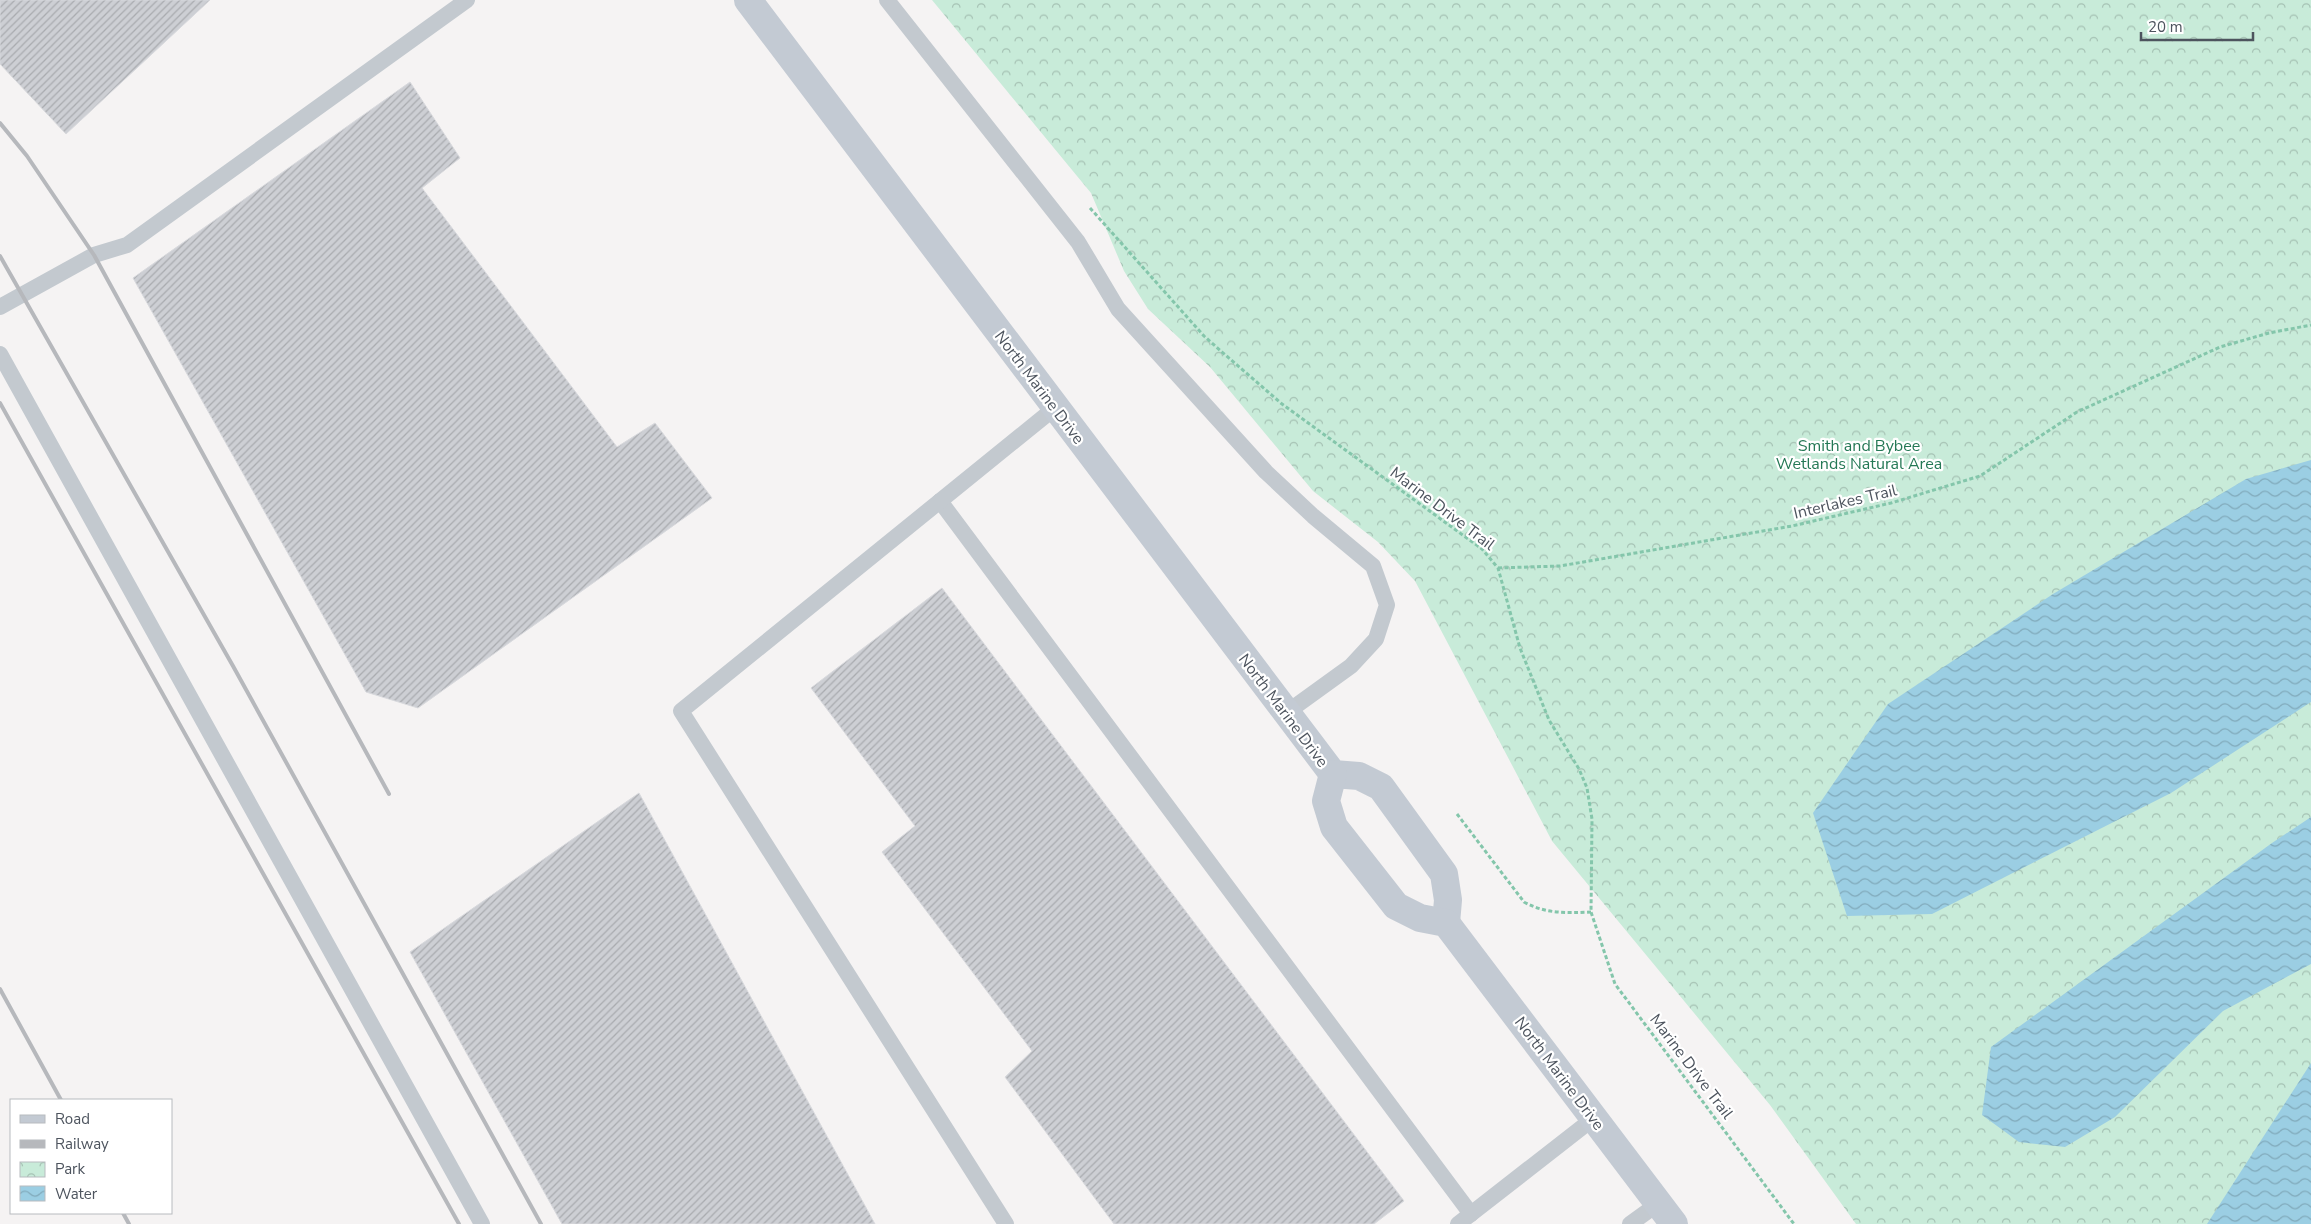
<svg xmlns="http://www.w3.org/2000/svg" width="2311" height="1224" viewBox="0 0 2311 1224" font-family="'Nunito Sans',sans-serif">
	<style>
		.park { fill: url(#park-crowns) }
		.water { fill: url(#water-waves) }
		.building { fill: url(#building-hatch); stroke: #d8d9dd }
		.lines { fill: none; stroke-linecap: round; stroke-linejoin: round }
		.path { stroke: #84c6ab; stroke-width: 3; stroke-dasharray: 4 2.5; stroke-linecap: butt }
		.service { stroke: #c3c9cf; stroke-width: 16 }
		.secondary { stroke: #c3cad3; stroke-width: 28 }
		.rail { stroke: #b6b8bc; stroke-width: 4 }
		.labels { text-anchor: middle; stroke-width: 4.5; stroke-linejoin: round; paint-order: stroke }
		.street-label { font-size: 16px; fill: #4d545e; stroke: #fff }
		.park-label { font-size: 16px; fill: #247855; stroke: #fff }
	</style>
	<defs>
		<pattern id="park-crowns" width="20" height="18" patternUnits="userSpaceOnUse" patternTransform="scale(1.25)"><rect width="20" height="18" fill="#c8ebd9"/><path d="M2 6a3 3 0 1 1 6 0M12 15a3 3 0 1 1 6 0" fill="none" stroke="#a5c1b3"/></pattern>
		<pattern id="water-waves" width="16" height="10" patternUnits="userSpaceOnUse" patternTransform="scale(1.25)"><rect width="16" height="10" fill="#9bcee3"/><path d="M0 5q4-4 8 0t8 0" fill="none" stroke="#81aabb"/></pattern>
		<pattern id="building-hatch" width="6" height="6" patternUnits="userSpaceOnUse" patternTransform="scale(1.25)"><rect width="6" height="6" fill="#cdcfd4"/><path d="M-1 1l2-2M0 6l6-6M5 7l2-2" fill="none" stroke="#a9abaf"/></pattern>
	</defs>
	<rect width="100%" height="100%" fill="#f5f3f3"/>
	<polygon class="park" points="932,0 2311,0 2311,1224 1856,1224 1770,1105 1552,841 1415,581 1378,542 1313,491 1210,367 1148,309 1124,271 1091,193"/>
	<g class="water">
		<polygon points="2311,460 2311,702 2171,793 1932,914 1847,916 1813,813 1888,704 2053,594 2246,479"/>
		<polygon points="2311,817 2311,964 2223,1011 2115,1117 2065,1147 2019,1142 1982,1115 1991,1047 2272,843"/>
		<polygon points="2311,1063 2311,1224 2207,1224"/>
	</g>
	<g class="building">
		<polygon points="0,0 210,0 66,134 0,64"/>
		<polygon points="410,82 460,158 422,188 617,447 655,423 712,498 418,708 366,692 133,278"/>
		<polygon points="942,588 1404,1201 1374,1224 1114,1224 1005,1077 1032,1051 882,852 915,826 811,688"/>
		<polygon points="639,793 875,1224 562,1224 410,952"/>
	</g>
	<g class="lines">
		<g class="path">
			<polyline points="1090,208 1204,336 1222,352 1282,404 1482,549 1498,568 1520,648 1549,720 1579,769 1587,788 1592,819 1591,912 1615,984 1794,1224"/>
			<polyline points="1498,568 1560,566 1792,526 1891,503 1980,476 2077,412 2220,347 2269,333 2311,325"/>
			<path d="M1457,814L1524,902C1546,914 1566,913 1591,912"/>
		</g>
		<g class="service">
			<polyline points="887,0 1078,242 1118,309 1266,472 1313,516 1373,566 1387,605 1376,639 1351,666 1286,713"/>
			<polyline points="0,307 94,255 127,245 467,0"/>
			<polyline points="0,354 482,1224"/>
			<polyline points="940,501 1471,1214"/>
			<polyline points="1006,1224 681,711 1056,407"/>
			<polyline points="1458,1224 1594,1118"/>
			<polyline points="1630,1224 1659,1203"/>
		</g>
		<g class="secondary">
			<polyline points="748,0 1333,774 1359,776 1381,787 1444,874 1448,900 1446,923"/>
			<polyline points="1333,774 1326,801 1334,827 1396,906 1420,918 1446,923 1674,1224"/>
		</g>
		<g class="rail">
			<polyline points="0,123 27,156 94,255 389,794"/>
			<polyline points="0,256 233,666 541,1224"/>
			<polyline points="0,403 459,1224"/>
			<polyline points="0,989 61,1100"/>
			<polyline points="123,1213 129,1224"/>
		</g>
	</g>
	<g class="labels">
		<g class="street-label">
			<text transform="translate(1040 387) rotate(53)" y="6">North Marine Drive</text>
			<text transform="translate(1845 501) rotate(-13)" y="6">Interlakes Trail</text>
			<text transform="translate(1443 508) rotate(37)" y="6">Marine Drive Trail</text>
			<text transform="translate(1284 710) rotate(53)" y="6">North Marine Drive</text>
			<text transform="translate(1692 1066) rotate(53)" y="6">Marine Drive Trail</text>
			<text transform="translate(1560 1073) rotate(53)" y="6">North Marine Drive</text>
		</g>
		<g class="park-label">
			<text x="1859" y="451">Smith and Bybee<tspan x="1859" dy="18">Wetlands Natural Area</tspan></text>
		</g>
	</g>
	<rect x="10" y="1099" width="162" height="115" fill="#ffffff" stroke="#b8bbbf"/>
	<rect x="20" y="1115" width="25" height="8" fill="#c3cad3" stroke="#b8bbbf"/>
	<text x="55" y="1124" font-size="15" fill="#4d545e">Road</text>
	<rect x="20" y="1140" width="25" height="8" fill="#b6b8bc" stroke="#b8bbbf"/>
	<text x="55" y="1149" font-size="15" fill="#4d545e">Railway</text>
	<rect x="20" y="1162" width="25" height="15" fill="url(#park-crowns)" stroke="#b8bbbf"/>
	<text x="55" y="1174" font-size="15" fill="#4d545e">Park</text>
	<rect x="20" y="1186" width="25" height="15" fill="url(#water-waves)" stroke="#b8bbbf"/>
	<text x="55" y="1199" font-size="15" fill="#4d545e">Water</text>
	<path d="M2141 32v8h112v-8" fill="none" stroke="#4d545e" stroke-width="2.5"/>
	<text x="2148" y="32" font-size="15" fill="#4d545e" stroke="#ffffff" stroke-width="4" paint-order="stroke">20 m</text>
</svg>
